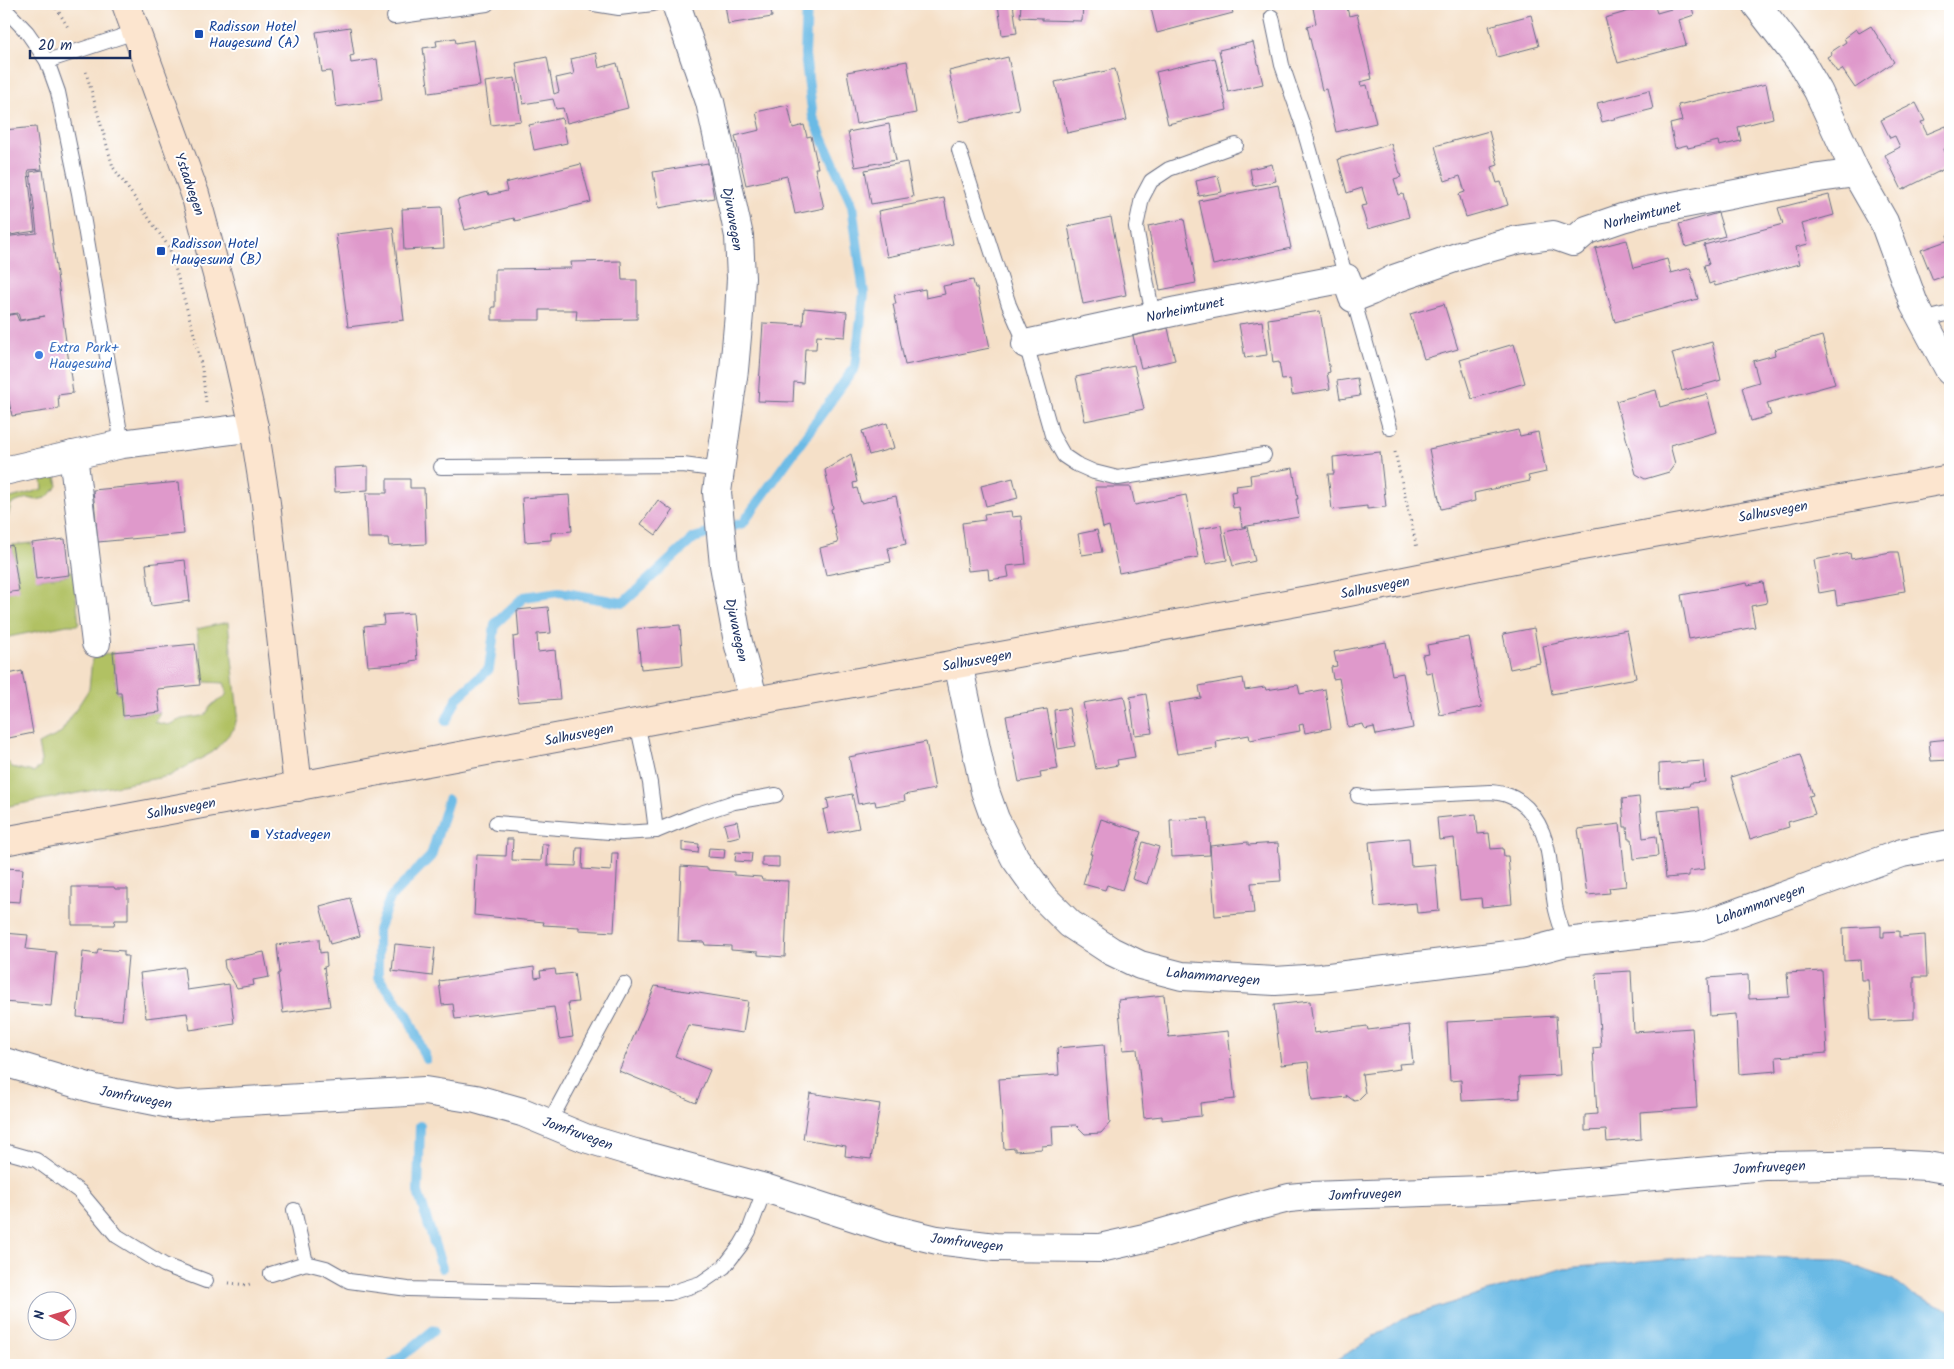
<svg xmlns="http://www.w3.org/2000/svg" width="1954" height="1369" viewBox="0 0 1954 1369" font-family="Kalam,sans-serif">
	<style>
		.green { fill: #b1c164; stroke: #667861 }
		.water { fill: #6abae5; stroke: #4274a2 }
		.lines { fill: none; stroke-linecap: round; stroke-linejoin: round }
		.stream { stroke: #6abae5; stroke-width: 10 }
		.building { fill: #df99cb }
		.lane-casing { stroke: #676d83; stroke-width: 16 }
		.street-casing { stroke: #676d83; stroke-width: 30 }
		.secondary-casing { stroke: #676d83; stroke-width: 30 }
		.path { stroke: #676d83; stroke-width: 3; stroke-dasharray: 1 4; stroke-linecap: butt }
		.lane { stroke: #fff; stroke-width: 14 }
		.street { stroke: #fff; stroke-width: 28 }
		.secondary { stroke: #fce5cf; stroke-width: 28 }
		.transit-dot { fill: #1a4fb4; stroke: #fff; stroke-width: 2 }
		.shop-dot { fill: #3f7fe0; stroke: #fff; stroke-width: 2 }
		.labels { text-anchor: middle; stroke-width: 4; stroke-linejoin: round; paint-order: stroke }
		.transit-label { font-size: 14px; fill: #164399; stroke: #fff; text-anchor: start }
		.street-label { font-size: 14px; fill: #1b2f5e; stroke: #fff }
		.shop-label { font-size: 14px; fill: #366cbe; stroke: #fff; text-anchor: start }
	</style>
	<rect width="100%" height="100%" fill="#fff"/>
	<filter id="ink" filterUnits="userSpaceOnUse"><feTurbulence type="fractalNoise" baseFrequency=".02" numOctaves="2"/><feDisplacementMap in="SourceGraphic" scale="10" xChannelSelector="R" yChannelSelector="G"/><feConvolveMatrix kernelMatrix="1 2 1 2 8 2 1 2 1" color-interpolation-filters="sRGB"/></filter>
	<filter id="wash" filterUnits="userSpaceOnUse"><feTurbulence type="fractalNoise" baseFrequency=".0096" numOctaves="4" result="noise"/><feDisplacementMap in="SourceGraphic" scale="20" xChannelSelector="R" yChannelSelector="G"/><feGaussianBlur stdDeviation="1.12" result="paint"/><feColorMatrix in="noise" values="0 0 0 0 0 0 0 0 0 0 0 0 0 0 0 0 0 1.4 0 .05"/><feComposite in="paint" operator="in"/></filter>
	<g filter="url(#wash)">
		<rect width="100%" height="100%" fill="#f5e0c8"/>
		<g class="green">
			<polygon points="56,477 58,486 46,498 36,500 28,498 11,504 8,517 4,520 4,500 43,489 42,480"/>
			<polygon points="32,543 37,579 69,575 68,571 73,571 79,623 77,625 67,625 4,638 4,593 19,590 12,545"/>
			<path d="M228,622L238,714L234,729L213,752L169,776L4,807V766L8,762L12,767L33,772L41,767V760L38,744L60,734L89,689L92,659L113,652L117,693H121L123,716L160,712L155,722L168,725L182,719L203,716C208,713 207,711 210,707C218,697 232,701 224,683L205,682V679H203L197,629Z"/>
		</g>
		<polygon class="water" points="1717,1256 1835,1259 1893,1280 1909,1293 1950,1311 1950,1365 1329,1365 1401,1319 1564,1268"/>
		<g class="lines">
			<g class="stream">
				<polyline points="446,721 457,698 489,669 495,624 524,597 559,592 623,603 694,538 743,523 855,367 864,294 852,205 813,117 805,55 807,4"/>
				<polyline points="426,1059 408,1016 378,977 378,930 390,898 431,856 448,800"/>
				<polyline points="420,1126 418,1192 442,1268"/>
				<polyline points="391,1365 434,1330"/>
			</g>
		</g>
		<g id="blocks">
			<g class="building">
				<polygon points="725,4 770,4 772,17 728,24"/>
				<polygon points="998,4 1013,4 1017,33 1002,35"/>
				<polygon points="1021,4 1083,4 1082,21 1042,20 1042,18 1020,17"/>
				<polygon points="1150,4 1230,4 1233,13 1157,33"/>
				<polygon points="1333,4 1346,4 1349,16 1357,14 1372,79 1360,82 1361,86 1367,85 1376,123 1336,132 1326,89 1322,90 1307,26 1316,23 1313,8"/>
				<polygon points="1654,4 1657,13 1671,9 1670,4 1691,4 1694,15 1679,20 1686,45 1618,63 1605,18"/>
				<polygon points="1531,15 1539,46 1497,57 1489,26"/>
				<polygon points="1871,26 1894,62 1855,88 1842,69 1837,72 1827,57 1832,54 1831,52 1846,42 1844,38 1856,29 1859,33"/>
				<polygon points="350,27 354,55 350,56 351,63 377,59 382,100 336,107 331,71 322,72 316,32"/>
				<polygon points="455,38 456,43 473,40 480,86 429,93 423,48 437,46 436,41"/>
				<polygon points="1253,42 1263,84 1228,92 1219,50"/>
				<polygon points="596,53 599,68 617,63 628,108 567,123 563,108 556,109 553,99 523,104 516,63 547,57 554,94 559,92 556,78 574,74 571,59"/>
				<polygon points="1008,57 1019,109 960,122 949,71"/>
				<polygon points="1215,58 1227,110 1168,124 1156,72"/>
				<polygon points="907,61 916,113 856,124 847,72"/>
				<polygon points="1115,69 1127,120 1067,133 1055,82"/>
				<polygon points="515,78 521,121 491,125 485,82"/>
				<polygon points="1766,84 1773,118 1738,127 1741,141 1719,146 1718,141 1688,148 1687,145 1675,148 1670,124 1682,121 1678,105"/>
				<polygon points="1649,90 1653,109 1602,122 1597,103"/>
				<polygon points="1916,103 1925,121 1921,122 1927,134 1946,126 1950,135 1950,146 1944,149 1950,166 1902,190 1885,155 1900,147 1895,136 1890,138 1881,120"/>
				<polygon points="788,105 793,128 804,125 807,137 811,136 818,168 815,168 824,208 795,214 787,176 746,185 735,136 760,130 756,112"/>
				<polygon points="562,118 567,143 534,150 529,125"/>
				<polygon points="889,124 896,160 855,167 848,132"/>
				<polygon points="36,127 42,169 29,170 28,173 35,231 4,236 4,130"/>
				<polygon points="1489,131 1498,165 1492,167 1497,183 1501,182 1508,205 1466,217 1459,194 1465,192 1460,176 1445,181 1435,146"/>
				<polygon points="1391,144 1401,177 1394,179 1399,195 1403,194 1409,217 1368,229 1361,206 1367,205 1362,188 1347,193 1338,159"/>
				<polygon points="907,162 913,197 871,204 865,170"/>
				<polygon points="708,163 714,198 659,208 653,172"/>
				<polygon points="581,164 591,202 515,221 514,218 465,230 457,200 488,192 489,195 507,191 505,183"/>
				<polygon points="1272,164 1276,181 1253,186 1250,169"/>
				<polygon points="43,170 73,393 58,395 59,409 12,416 9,401 4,402 4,316 16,314 19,321 45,316 20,320 18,313 4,315 4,237 37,233 30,172"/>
				<polygon points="1218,176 1222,192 1199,196 1196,181"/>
				<polygon points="1278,185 1291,248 1213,265 1199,201"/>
				<polygon points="1829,195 1834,215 1802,224 1808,244 1796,247 1800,264 1715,286 1714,282 1709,284 1704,265 1709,264 1704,245 1783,224 1778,208"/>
				<polygon points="944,198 953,244 887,257 878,211"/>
				<polygon points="442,207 444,248 404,250 402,209"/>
				<polygon points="1718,213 1725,236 1686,247 1679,224"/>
				<polygon points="1111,217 1126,295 1083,304 1068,226"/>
				<polygon points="1184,219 1196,283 1160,290 1148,226"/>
				<polygon points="393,227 404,320 348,327 336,234"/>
				<polygon points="1950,234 1950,274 1933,280 1921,250 1949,240 1947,235"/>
				<polygon points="1627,240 1634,268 1667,259 1671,273 1690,268 1698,299 1615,322 1595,248"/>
				<polygon points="621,261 622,280 637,280 637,319 576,320 577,310 540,310 540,320 492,320 492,307 495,307 495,269 572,268 571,262"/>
				<polygon points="973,280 975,288 977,288 990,348 905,365 893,304 896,304 894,295 925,289 926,298 945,294 943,286"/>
				<polygon points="1444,304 1458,349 1424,359 1410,314"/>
				<polygon points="804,308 847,312 845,337 817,335 816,349 805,349 803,383 794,382 793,402 758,401 763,323 803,325"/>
				<polygon points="1320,311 1330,372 1327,373 1330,389 1292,395 1290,379 1282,380 1279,362 1273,363 1268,319"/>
				<polygon points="1262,321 1267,355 1245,358 1239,324"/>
				<polygon points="1168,328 1175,360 1141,368 1133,336"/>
				<polygon points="1822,336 1835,384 1767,403 1771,415 1751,421 1742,387 1759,382 1753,361 1775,355 1774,350"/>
				<polygon points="1712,342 1721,380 1682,391 1672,353"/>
				<polygon points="1514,344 1525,383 1472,399 1460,360"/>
				<polygon points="1134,365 1144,409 1085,421 1076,377"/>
				<polygon points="1357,378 1360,396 1340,399 1337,381"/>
				<polygon points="1656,390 1660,407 1707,394 1717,432 1670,445 1675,464 1669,472 1645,479 1636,474 1616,401"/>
				<polygon points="887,423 894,448 869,455 862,431"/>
				<polygon points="1518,430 1520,436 1538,432 1546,472 1528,476 1530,481 1474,493 1475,501 1441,509 1429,449"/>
				<polygon points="1380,452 1386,507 1367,509 1367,506 1332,510 1328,474 1334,474 1333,457"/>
				<polygon points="851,454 857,482 853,483 854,489 857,488 861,503 896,496 906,544 888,548 891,562 826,575 820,548 838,543 831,509 833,508 825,470"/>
				<polygon points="368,466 368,490 335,492 334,468"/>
				<polygon points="1293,468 1298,499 1296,499 1299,517 1242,527 1239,507 1233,508 1231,492 1237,491 1236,486 1251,484 1250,475"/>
				<polygon points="1013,478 1018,498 986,506 981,486"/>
				<polygon points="387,479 410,479 410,488 424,488 426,544 389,546 388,538 368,538 366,493 387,493"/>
				<polygon points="179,482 184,534 98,542 93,490"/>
				<polygon points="1095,487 1131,487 1135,505 1186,495 1198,557 1119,573 1109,526 1103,528"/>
				<polygon points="569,495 572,531 551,533 551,540 525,542 522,498"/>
				<polygon points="658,500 673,511 656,535 641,524"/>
				<polygon points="1011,511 1012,517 1021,516 1026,564 1007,566 1009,577 989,580 988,569 968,571 962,523 985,520 984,514"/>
				<polygon points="1221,525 1227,560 1206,564 1199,529"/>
				<polygon points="1247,527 1255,561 1233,566 1225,532"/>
				<polygon points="1097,530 1102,552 1082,555 1078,534"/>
				<polygon points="65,539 69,575 36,579 32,543"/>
				<polygon points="12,545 19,591 4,593 4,547"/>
				<polygon points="1891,552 1898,552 1905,591 1898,592 1898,594 1837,605 1835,590 1819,593 1814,560 1850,553 1851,559"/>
				<polygon points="185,560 190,601 151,606 146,564"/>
				<polygon points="1763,582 1767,603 1751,606 1755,627 1689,639 1681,595 1747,583 1748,585"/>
				<polygon points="548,607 551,633 537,634 538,652 555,650 560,699 518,702 513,637 519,636 517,610"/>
				<polygon points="413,613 417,660 410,661 410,663 368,666 364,626 384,624 383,615"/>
				<polygon points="680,625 683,665 641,669 637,629"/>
				<polygon points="1534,628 1540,663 1510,669 1503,634"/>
				<polygon points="1627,630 1636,678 1552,694 1543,646"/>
				<polygon points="1469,637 1482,707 1440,715 1432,672 1426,673 1422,655 1429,654 1427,645"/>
				<polygon points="1386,642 1392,675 1403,673 1413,728 1376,735 1374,727 1365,729 1363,724 1348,727 1339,678 1333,679 1331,667 1337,666 1334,652"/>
				<polygon points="195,644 200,685 157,689 160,712 123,716 121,693 117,693 113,652"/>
				<polygon points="22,671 33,733 4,739 4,675"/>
				<polygon points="1243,678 1245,690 1265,687 1266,690 1298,685 1300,694 1325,689 1331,728 1305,733 1303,724 1299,725 1300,731 1250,740 1249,735 1216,741 1217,748 1177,754 1168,703 1201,698 1199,686"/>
				<polygon points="1146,694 1152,733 1135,735 1130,697"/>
				<polygon points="1124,696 1135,757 1117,760 1118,765 1096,769 1083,703"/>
				<polygon points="1069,708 1075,746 1058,749 1054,710"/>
				<polygon points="1047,709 1058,769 1040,772 1041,778 1019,782 1006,716"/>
				<polygon points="1950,739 1950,760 1931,761 1929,741"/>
				<polygon points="926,742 935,789 904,795 905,801 876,806 875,801 858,804 849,757"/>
				<polygon points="1800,755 1813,795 1809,796 1815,814 1788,822 1789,827 1750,839 1731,777"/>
				<polygon points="1703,761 1705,782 1690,783 1689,786 1660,788 1659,764"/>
				<polygon points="852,794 859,828 828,834 823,810 829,808 827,799"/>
				<polygon points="1639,797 1643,838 1656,836 1658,856 1634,859 1632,839 1628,839 1627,827 1624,827 1622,799"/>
				<polygon points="1699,807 1705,869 1689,871 1689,876 1666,878 1658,811"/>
				<polygon points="1476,814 1478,834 1489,833 1491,849 1503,848 1504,856 1508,856 1512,904 1482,907 1481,898 1460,900 1454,838 1439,840 1437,818"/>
				<polygon points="1208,818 1210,855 1172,857 1170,820"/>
				<polygon points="1101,819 1141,832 1122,890 1107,885 1105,890 1083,884 1092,854 1090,854"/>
				<polygon points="737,821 740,836 728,839 724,824"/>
				<polygon points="1620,824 1626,886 1609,888 1610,893 1587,895 1578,829"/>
				<polygon points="1409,838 1411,866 1435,864 1439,911 1417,913 1416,903 1375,907 1369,842"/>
				<polygon points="507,839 513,839 512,860 541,861 542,844 548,844 547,865 576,866 577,848 583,848 582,869 611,871 612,853 618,853 614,932 579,930 579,927 543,925 544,922 474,915 477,855 506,856"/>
				<polygon points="682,842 699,844 698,853 682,851"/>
				<polygon points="1143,842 1159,847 1147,884 1132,879"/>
				<polygon points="1248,842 1248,845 1278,843 1281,881 1251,883 1254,913 1215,916 1210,846"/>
				<polygon points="709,848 725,849 724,858 708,857"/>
				<polygon points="736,852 752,853 751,862 735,861"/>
				<polygon points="762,857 779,857 779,867 762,866"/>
				<polygon points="681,866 708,868 708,870 734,872 734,875 761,877 762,880 788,881 785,957 758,955 758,952 731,950 731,946 705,945 704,942 678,941"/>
				<polygon points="4,868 23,869 20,902 4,901"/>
				<polygon points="72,887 114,887 115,889 128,889 128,920 115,920 114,925 72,925"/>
				<polygon points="350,898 360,936 330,944 320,906"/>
				<polygon points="1881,926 1881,937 1884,937 1884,932 1899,931 1899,937 1925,935 1927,977 1914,977 1914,1019 1871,1021 1868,980 1861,980 1860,960 1844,961 1843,928"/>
				<polygon points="4,933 28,935 26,949 56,952 51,1006 4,1002"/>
				<polygon points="319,939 320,953 326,952 327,966 322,968 324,967 330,1006 283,1013 278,974 280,973 277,945"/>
				<polygon points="395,944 435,948 432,976 392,971"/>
				<polygon points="98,949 124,951 124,956 128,956 122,1020 77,1017 83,952 97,954"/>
				<polygon points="264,952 269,977 253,980 254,985 237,988 225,968 224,960"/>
				<polygon points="184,967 187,990 229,984 234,1023 190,1030 187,1013 146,1018 140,973"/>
				<polygon points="534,967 535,978 541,977 540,971 555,969 556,975 574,973 578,1002 568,1003 573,1037 559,1039 554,1007 455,1019 453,1004 442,1005 439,981"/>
				<polygon points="1631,971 1634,1032 1692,1028 1697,1108 1640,1112 1641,1139 1607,1142 1606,1130 1585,1131 1585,1115 1597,1114 1593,1048 1601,1047 1596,973"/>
				<polygon points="1822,971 1827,1053 1776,1057 1777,1071 1739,1074 1736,1014 1710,1016 1708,978 1748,975 1749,999 1789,997 1787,973"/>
				<polygon points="655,986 748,1001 743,1033 688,1025 675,1056 710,1070 696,1103 619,1071"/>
				<polygon points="1164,995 1169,1037 1228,1031 1235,1099 1200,1103 1201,1116 1162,1120 1162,1116 1144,1118 1137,1049 1123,1050 1118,1000"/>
				<polygon points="1310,1001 1314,1033 1367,1026 1368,1030 1409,1025 1413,1063 1399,1064 1400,1069 1362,1074 1365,1093 1358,1100 1354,1101 1346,1095 1347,1097 1312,1101 1308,1062 1281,1065 1274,1005"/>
				<polygon points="1556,1016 1560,1075 1519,1077 1520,1098 1462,1101 1461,1080 1450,1081 1447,1022"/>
				<polygon points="1104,1044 1110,1123 1101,1133 1085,1134 1076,1125 1052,1126 1053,1145 1042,1146 1042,1149 1015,1151 1015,1148 1004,1149 999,1079 1059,1075 1057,1048"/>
				<polygon points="810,1093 880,1104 871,1159 845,1156 846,1146 803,1139"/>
			</g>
		</g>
	</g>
	<g filter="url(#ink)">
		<use href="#blocks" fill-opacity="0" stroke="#676d83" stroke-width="1"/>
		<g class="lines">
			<g class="lane-casing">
				<g id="lane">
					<polyline points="594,4 619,8 653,4"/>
					<polyline points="4,8 27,32 47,61 135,32"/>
					<polyline points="394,17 487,4"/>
					<polyline points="1272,17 1282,65 1303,126 1346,278"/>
					<polyline points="47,61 58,92 79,193 122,444"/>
					<polyline points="959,150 1009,305 1026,344 1052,435 1064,456 1076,464 1094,472 1118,478 1264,455"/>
					<polyline points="1353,298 1390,428"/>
					<polyline points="1153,316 1136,227 1142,198 1151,181 1169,169 1236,145"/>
					<polyline points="1923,320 1950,313"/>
					<polyline points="441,467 683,465 721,470"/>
					<polyline points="637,723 650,783 656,831"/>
					<path d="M1358,796L1368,798L1490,792C1505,793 1516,797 1527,808C1553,836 1549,870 1555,905C1557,917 1562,929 1566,942"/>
					<polyline points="496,823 622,833 656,831 695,815 734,802 776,795"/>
					<polyline points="549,1123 624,984"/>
					<polyline points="4,1151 36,1160 80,1192 117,1236 164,1265 206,1281"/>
					<polyline points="294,1210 306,1263"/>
					<polyline points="271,1274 306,1263 326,1268 349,1281 408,1289 610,1294 670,1293 701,1283 724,1267 741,1245 749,1231 765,1188"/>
				</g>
			</g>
			<g class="street-casing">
				<g id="street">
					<polyline points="676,4 710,102 739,236 741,278 739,314 734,370 717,492 724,565 738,642 754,701"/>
					<polyline points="1756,4 1801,62 1818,91 1856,173 1884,222 1914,304 1950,371"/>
					<polyline points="1026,344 1177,311 1346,278 1353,298 1371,291 1394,279 1460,256 1517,240 1553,235 1573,242 1587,230 1622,218 1647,211 1819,178 1856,173"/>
					<polyline points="73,455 96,643"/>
					<polyline points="4,471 122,444 254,427"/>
					<polyline points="958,663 985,791 995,819 1015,858 1043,897 1070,924 1111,951 1140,965 1182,976 1275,981 1321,978 1524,953 1566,942 1698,927 1902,853 1950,844"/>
					<polyline points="4,1062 95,1089 175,1105 425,1091 476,1099 522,1112 585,1138 635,1153 765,1188 888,1228 937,1240 995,1247 1100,1248 1149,1237 1238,1211 1289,1198 1310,1196 1511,1189 1765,1166 1889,1164 1927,1166 1950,1170"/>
				</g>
			</g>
			<g class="secondary-casing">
				<g id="secondary">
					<polyline points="126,4 195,194 230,322 254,427 266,503 298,787"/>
					<polyline points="4,841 754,701 1324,597 1560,550 1950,479"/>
				</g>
			</g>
			<g class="path">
				<polyline points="54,4 69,29"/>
				<polyline points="86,72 113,167 169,247 193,330 202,369 206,402"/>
				<polyline points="1395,452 1417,548"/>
				<polyline points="229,1283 247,1285 250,1284"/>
			</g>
			<use href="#lane" class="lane"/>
			<use href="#street" class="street"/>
			<use href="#secondary" class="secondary"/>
		</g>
	</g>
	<g class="transit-dot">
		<rect x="194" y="29" width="10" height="10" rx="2.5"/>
		<rect x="156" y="246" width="10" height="10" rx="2.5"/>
		<rect x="250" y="829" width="10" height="10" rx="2.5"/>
	</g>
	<circle class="shop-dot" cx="39" cy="355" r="5"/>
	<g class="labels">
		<g class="transit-label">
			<text x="209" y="31">Radisson Hotel<tspan x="209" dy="16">Haugesund (A)</tspan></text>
			<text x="171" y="248">Radisson Hotel<tspan x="171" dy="16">Haugesund (B)</tspan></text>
			<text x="265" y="839">Ystadvegen</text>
		</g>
		<g class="street-label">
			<text transform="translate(190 184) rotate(71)" y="5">Ystadvegen</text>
			<text transform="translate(1642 215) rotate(-14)" y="5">Norheimtunet</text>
			<text transform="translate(733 219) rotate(80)" y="5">Djuvavegen</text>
			<text transform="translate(1185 309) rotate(-12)" y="5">Norheimtunet</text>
			<text transform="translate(1773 511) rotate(-10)" y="5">Salhusvegen</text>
			<text transform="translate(1375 587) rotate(-11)" y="5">Salhusvegen</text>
			<text transform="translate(737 630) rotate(78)" y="5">Djuvavegen</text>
			<text transform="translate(977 660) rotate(-10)" y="5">Salhusvegen</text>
			<text transform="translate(579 734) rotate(-11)" y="5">Salhusvegen</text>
			<text transform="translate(181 808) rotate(-10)" y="5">Salhusvegen</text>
			<text transform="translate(1760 904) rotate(-20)" y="5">Lahammarvegen</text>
			<text transform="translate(1213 976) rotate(5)" y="5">Lahammarvegen</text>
			<text transform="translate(136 1097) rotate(11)" y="5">Jomfruvegen</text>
			<text transform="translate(578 1133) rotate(20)" y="5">Jomfruvegen</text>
			<text transform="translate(1769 1167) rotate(-3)" y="5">Jomfruvegen</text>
			<text transform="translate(1365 1194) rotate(-2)" y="5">Jomfruvegen</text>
			<text transform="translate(967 1242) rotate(7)" y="5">Jomfruvegen</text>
		</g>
		<g class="shop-label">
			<text x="49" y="352">Extra Park+<tspan x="49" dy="16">Haugesund</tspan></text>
		</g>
	</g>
	<rect width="1954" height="1369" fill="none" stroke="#fff" stroke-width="20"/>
	<g transform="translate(52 1316) rotate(275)"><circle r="24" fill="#ffffff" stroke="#a4acbf"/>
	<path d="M0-4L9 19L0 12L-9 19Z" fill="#d1495b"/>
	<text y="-8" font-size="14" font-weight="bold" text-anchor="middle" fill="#1b2f5e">N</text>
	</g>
	<path d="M30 50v8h100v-8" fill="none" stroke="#1b2f5e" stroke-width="2.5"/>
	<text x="38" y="50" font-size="15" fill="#1b2f5e" stroke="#ffffff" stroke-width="4" paint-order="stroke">20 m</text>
</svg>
